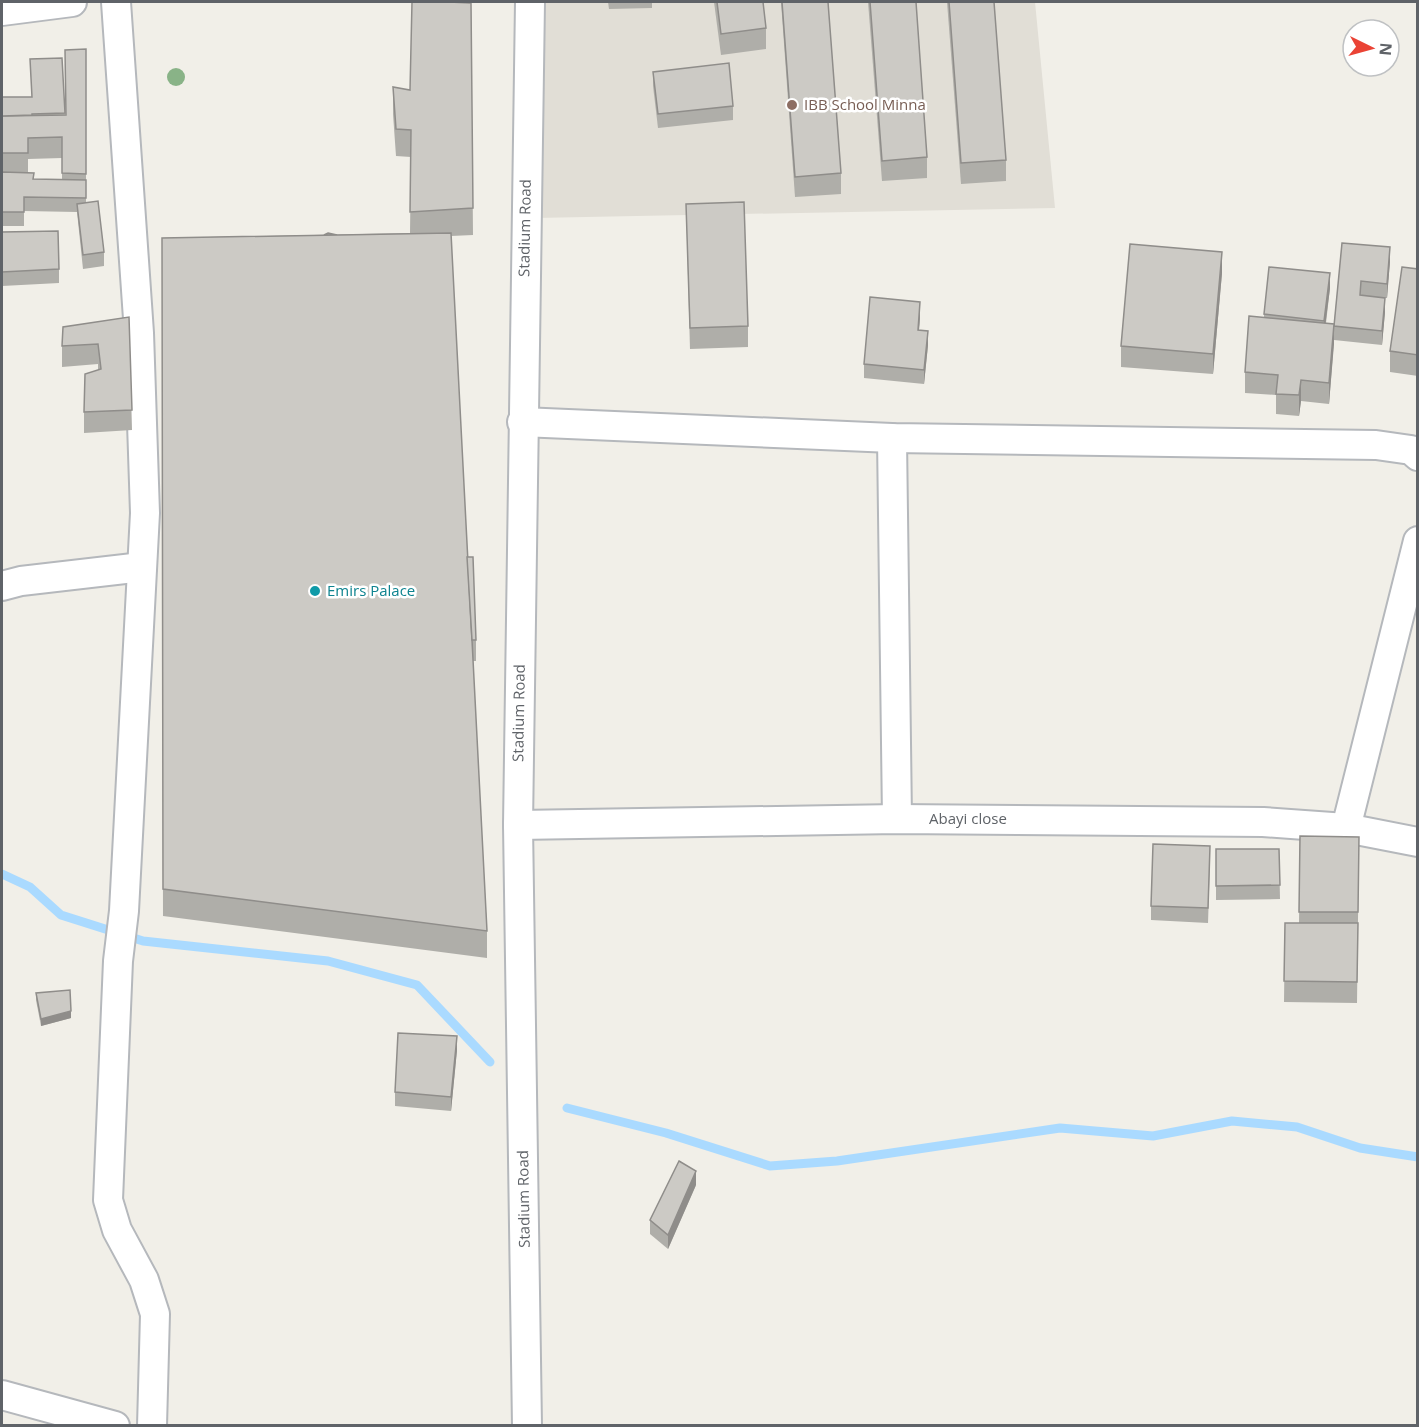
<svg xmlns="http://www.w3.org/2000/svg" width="1419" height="1427" viewBox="0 0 1419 1427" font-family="'Open Sans',sans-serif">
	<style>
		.education { fill: #e1ded6 }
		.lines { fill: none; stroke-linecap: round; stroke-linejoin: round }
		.stream { stroke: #aadaff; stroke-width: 9 }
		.street-casing { stroke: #b5b8bc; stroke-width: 32 }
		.street { stroke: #fff; stroke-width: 28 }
		.tree { fill: #89b387 }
		.wall { fill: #afaea9; fill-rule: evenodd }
		.shaded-wall { fill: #8f8d8a }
		.building { fill: #cccac5; stroke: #8f8d8a; stroke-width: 1.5 }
		.education-dot { fill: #8d6e63; stroke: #fff; stroke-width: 2 }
		.culture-dot { fill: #0f9aa8; stroke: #fff; stroke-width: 2 }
		.labels { text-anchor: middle; stroke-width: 5; stroke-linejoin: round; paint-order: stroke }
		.education-label { font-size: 15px; fill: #785e54; stroke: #fff; text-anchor: start }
		.street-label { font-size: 15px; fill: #5f6368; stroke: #fff }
		.culture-label { font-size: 15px; fill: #0d838f; stroke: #fff; text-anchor: start }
	</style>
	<rect width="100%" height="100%" fill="#f1efe8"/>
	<polygon class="education" points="540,2 1035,2 1055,208 535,218"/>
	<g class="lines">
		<g class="stream">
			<polyline points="2,874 30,887 61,915 143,941 328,961 417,985 490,1062"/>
			<polyline points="567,1108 666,1133 770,1166 837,1161 1060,1128 1153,1136 1232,1121 1297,1127 1360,1148 1418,1157"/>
		</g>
		<g class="street-casing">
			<g id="street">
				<polyline points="116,2 139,333 145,513 124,911 118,961 108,1200 117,1230 144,1280 155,1314 152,1426"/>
				<polyline points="2,11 72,2"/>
				<polyline points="522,422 892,438 1376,445 1411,450 1418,456"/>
				<polyline points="892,438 897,819"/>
				<polyline points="2,586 21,581 142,567"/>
				<polyline points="518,825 897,819 1263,822 1346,828 1418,842"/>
				<polyline points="1346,828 1418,541"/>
				<polyline points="2,1395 115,1426"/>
				<polyline points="527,1426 518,825 530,2"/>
			</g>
		</g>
		<use href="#street" class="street"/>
	</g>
	<circle class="tree" cx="176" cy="77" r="9"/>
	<g class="wall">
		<polygon points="608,2 652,2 652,8 609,9"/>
		<polygon points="714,2 763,2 766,28 766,49 721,55"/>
		<polygon points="781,2 828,2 841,173 841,194 795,197"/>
		<polygon points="868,2 916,2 927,157 927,178 882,181"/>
		<polygon points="947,2 994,2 1006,160 1006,181 961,184"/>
		<polygon points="471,3 473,235 451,236 467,557 476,640 476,661 473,661 487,931 487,958 163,916 162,238 410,233 411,157 396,156 393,114 393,87 410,90"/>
		<path d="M62,58L65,115L86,174V203L104,252V266L83,269L77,212L24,211V226H2V150L32,97L30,59ZM62,158V180L34,179L28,172V159Z"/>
		<polygon points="653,72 733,106 733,120 658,128 653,86"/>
		<polygon points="686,204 748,326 748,347 690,349"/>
		<polygon points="2,232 59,269 59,283 2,286"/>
		<polygon points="1342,243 1390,261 1387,298 1385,298 1385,312 1382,345 1334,340 1329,404 1301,401 1299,416 1276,414 1276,395 1245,393 1245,372 1264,318 1264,314 1330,288 1326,323 1334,324"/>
		<polygon points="1418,269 1418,376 1390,372 1390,351"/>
		<polygon points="1222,273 1213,374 1121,367 1121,346"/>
		<polygon points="920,316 919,330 928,345 924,384 864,378 864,364"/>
		<polygon points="129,317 132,430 84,433 84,412 98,370 98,364 62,367 62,346"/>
		<polygon points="1300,836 1359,837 1357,1003 1284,1002 1285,923 1299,923"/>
		<polygon points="1216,849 1279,849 1280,899 1216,900"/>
		<polygon points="1210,860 1208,923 1151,920 1151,906"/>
		<polygon points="36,993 71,1018 41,1026 36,1000"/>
		<polygon points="457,1050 451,1111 395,1106 395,1092"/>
		<polygon points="696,1185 668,1249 650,1234 650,1220"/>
	</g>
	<g class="shaded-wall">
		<polygon points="1390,247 1390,261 1387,298 1387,284"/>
		<polygon points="1222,252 1222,273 1213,374 1213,354"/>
		<polygon points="1330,273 1330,288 1324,335 1324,321"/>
		<polygon points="1385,298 1385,312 1382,345 1382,331"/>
		<polygon points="920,302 920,316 918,344 918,330"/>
		<polygon points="1334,324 1334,344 1329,404 1329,383"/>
		<polygon points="928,331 928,345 924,384 924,370"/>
		<polygon points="1301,380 1301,401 1299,416 1299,395"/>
		<polygon points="71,1011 71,1018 41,1026 41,1019"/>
		<polygon points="457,1036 457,1050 451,1111 451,1097"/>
		<polygon points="696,1171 696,1185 668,1249 668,1235"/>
	</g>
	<g class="building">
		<polygon points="412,2 449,2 471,3 473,208 410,212 411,130 396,129 393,87 410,90"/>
		<polygon points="717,2 763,2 766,28 721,34"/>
		<polygon points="782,2 828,2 841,173 795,177"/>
		<polygon points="870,2 916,2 927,157 882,161"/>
		<polygon points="949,2 994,2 1006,160 961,163"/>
		<polygon points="86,49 86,174 62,173 62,137 28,138 28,153 2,153 2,116 66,115 65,50"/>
		<polygon points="62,58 65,113 32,114 32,115 2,116 2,97 32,97 30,59"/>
		<polygon points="729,63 733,106 658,114 653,72"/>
		<polygon points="2,172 34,173 33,179 86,180 86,198 24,197 24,212 2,212"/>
		<polygon points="98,201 104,252 83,255 77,204"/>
		<polygon points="744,202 748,326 690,328 686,204"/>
		<polygon points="58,231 59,269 2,272 2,232"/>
		<polygon points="328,233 337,235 324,235"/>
		<polygon points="451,233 487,931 163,889 162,238"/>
		<polygon points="1342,243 1390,247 1387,284 1361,281 1360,295 1385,298 1382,331 1334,326"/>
		<polygon points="1130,244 1222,252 1213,354 1121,346"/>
		<polygon points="1269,267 1330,273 1324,321 1264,314"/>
		<polygon points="1402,267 1418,269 1418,355 1390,351"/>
		<polygon points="870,297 920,302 918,330 928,331 924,370 864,364"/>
		<polygon points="1249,316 1334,324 1329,383 1301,380 1299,395 1276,394 1278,375 1245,372"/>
		<polygon points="129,317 132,410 84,412 85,374 101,369 98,344 62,346 63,327"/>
		<polygon points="467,557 473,557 476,640 472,640"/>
		<polygon points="1300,836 1359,837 1358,912 1299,912"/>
		<polygon points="1153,844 1210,846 1208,908 1151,906"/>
		<polygon points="1216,849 1279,849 1280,885 1216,886"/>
		<polygon points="1285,923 1358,923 1357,982 1284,981"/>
		<polygon points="70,990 71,1011 41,1019 36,993"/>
		<polygon points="398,1033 457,1036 451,1097 395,1092"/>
		<polygon points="679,1161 696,1171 668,1235 650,1220"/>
	</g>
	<circle class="education-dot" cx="792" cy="105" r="6"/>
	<circle class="culture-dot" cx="315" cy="591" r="6"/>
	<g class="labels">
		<g class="education-label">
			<text x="804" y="110">IBB School Minna</text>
		</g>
		<g class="street-label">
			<text transform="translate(525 228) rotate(-89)" y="5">Stadium Road</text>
			<text transform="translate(519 713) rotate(-89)" y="5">Stadium Road</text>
			<text x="968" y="824">Abayi close</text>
			<text transform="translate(524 1199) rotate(-91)" y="5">Stadium Road</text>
		</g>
		<g class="culture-label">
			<text x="327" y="596">Emirs Palace</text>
		</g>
	</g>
	<rect width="1419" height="1427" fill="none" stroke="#5f6368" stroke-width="6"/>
	<g transform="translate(1371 48) rotate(95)"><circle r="28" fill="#ffffff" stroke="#bfc1c3" stroke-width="1.5"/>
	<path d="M0-4.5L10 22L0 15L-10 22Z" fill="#ea4335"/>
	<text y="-9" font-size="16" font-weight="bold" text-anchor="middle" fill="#5f6368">N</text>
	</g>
</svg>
